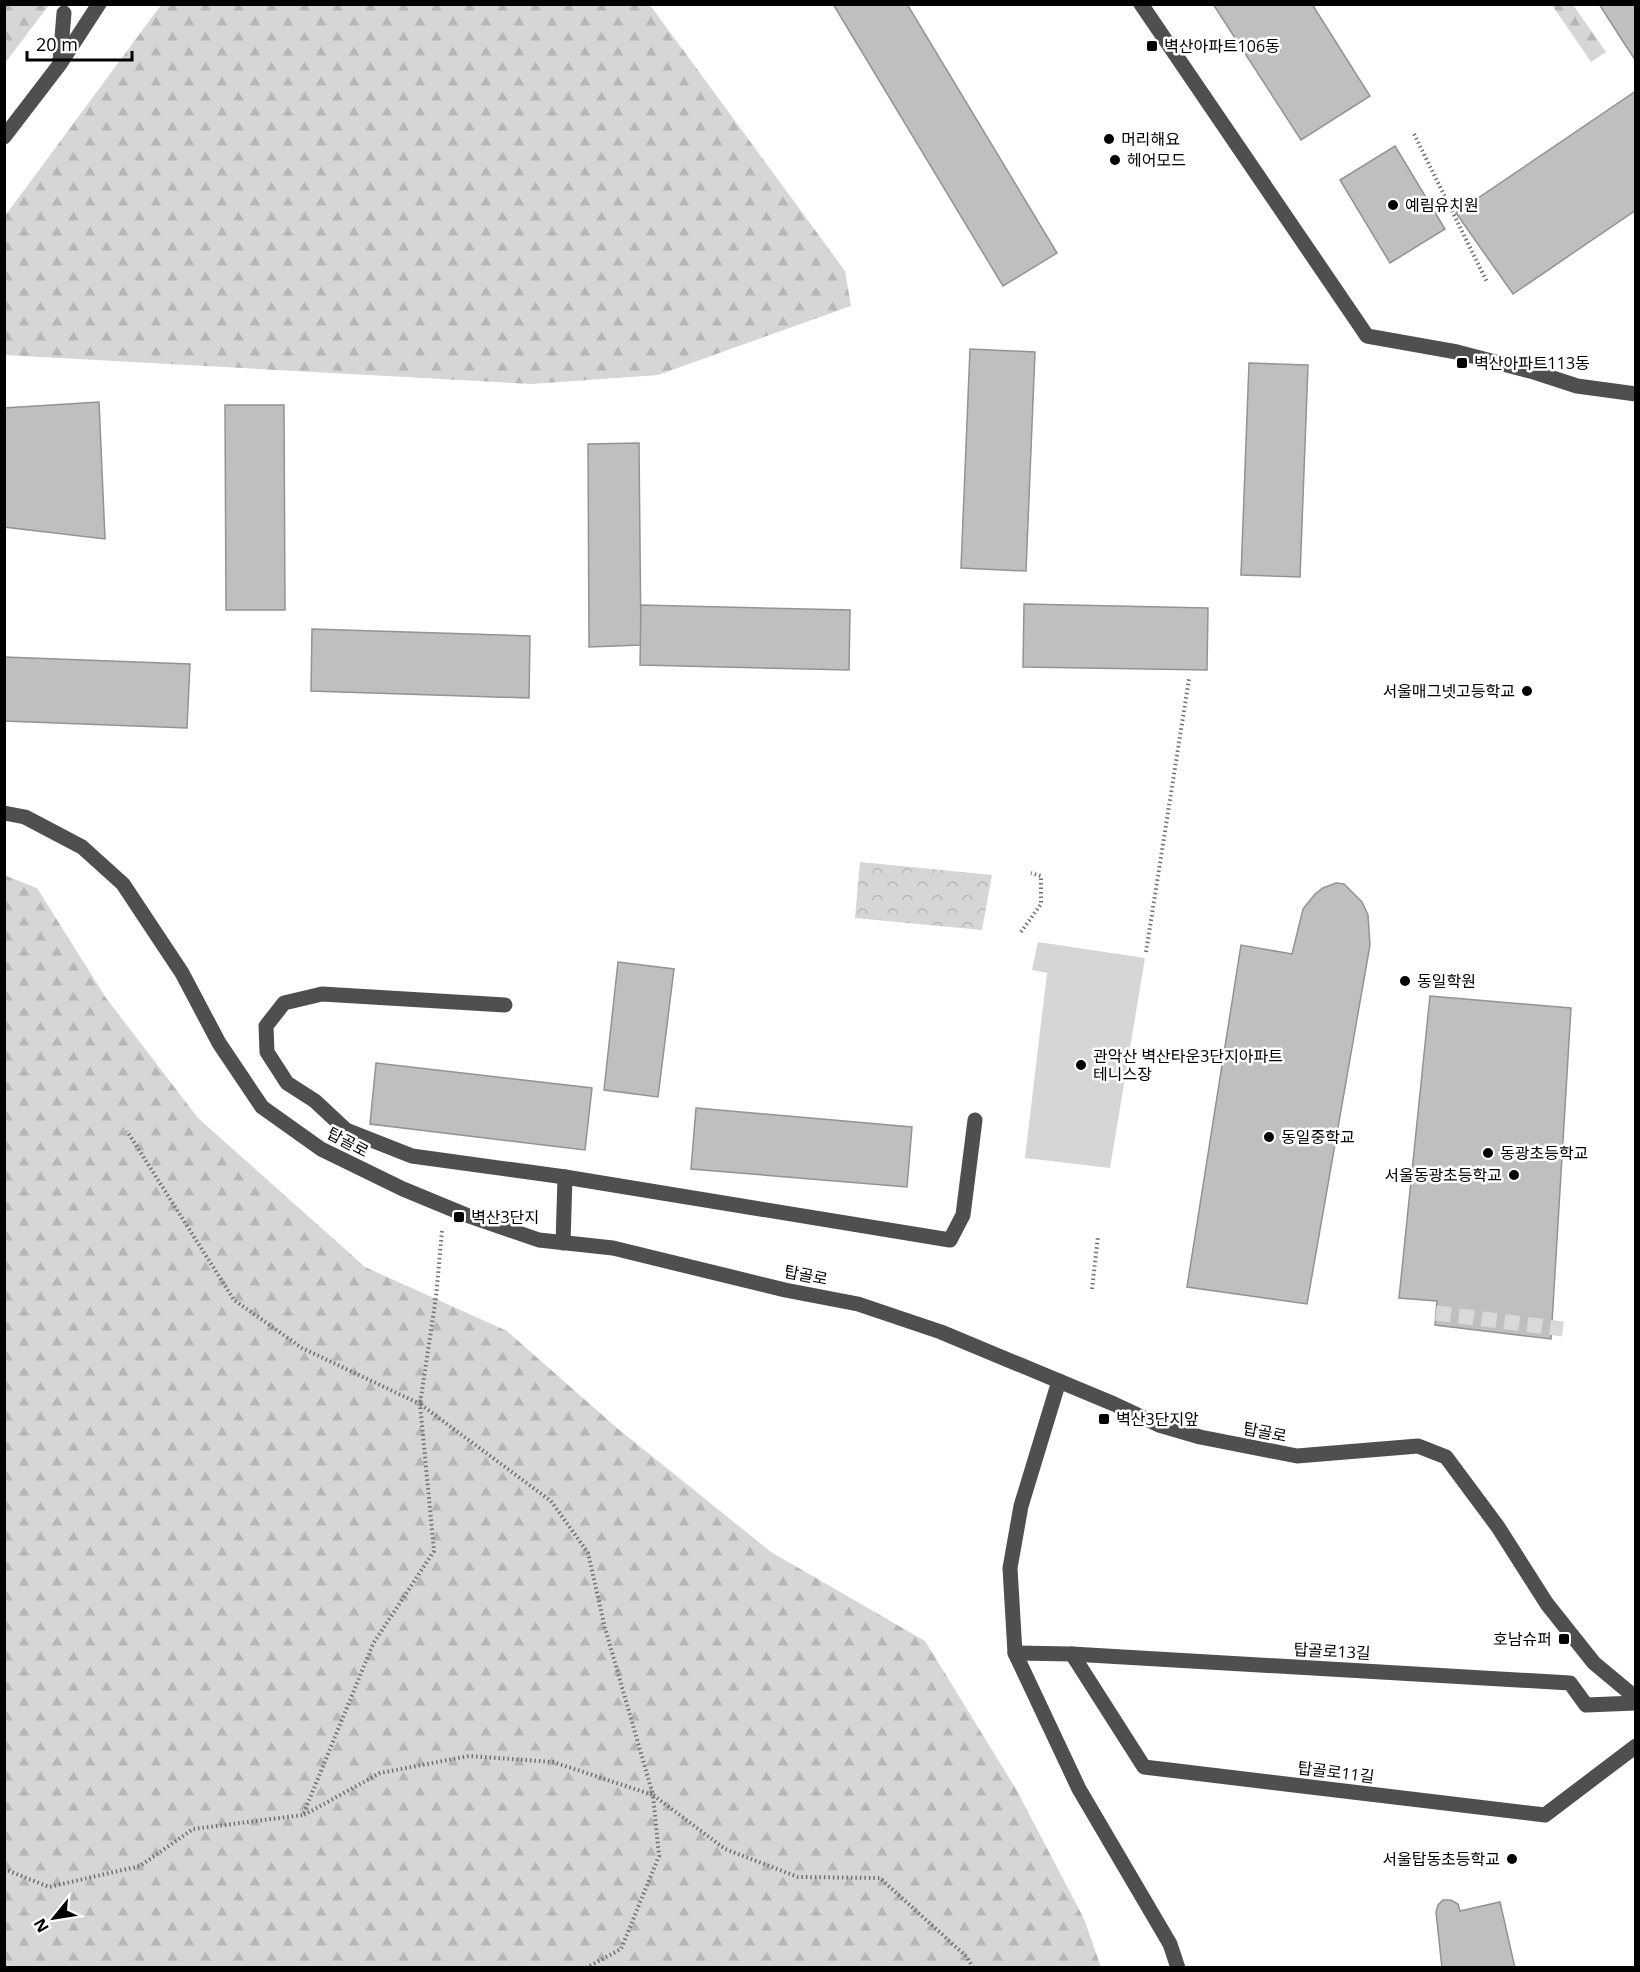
<svg xmlns="http://www.w3.org/2000/svg" width="1640" height="1972" viewBox="0 0 1640 1972" font-family="'Open Sans','Noto Sans KR',sans-serif">
	<style>
		.forest { fill: url(#forest-firs) }
		.park { fill: url(#park-crowns) }
		.garden { fill: #d6d6d6 }
		.building { fill: #bfbfbf; stroke: #939393; stroke-width: 1.5 }
		.lines { fill: none; stroke-linecap: round; stroke-linejoin: round }
		.minor-tunnel { stroke: #d9d9d9; stroke-width: 15; stroke-dasharray: 15 8; stroke-linecap: butt }
		.path { stroke: #717171; stroke-width: 4; stroke-dasharray: 1.5 3; stroke-linecap: butt }
		.minor { stroke: #4f4f4f; stroke-width: 15 }
		.poi-dot { fill: #000; stroke: #fff; stroke-width: 2 }
		.labels { text-anchor: middle; stroke-width: 5; stroke-linejoin: round; paint-order: stroke }
		.poi-label { font-size: 16px; fill: #000; stroke: #fff; text-anchor: start }
		.street-label { font-size: 16px; fill: #000; stroke: #fff }
	</style>
	<defs>
		<pattern id="forest-firs" width="22" height="20" patternUnits="userSpaceOnUse" patternTransform="scale(1.5)"><rect width="22" height="20" fill="#d6d6d6"/><path d="M5 1l3.5 6h-7zM16 11l3.5 6h-7z" fill="#b6b6b6"/></pattern>
		<pattern id="park-crowns" width="20" height="18" patternUnits="userSpaceOnUse" patternTransform="scale(1.5)"><rect width="20" height="18" fill="#d6d6d6"/><path d="M2 6a3 3 0 1 1 6 0M12 15a3 3 0 1 1 6 0" fill="none" stroke="#b6b6b6"/></pattern>
	</defs>
	<rect width="100%" height="100%" fill="#fff"/>
	<g class="forest">
		<polygon points="5,4 49,5 5,63 4,5"/>
		<polygon points="161,5 650,5 845,271 851,306 658,375 531,384 5,355 5,216"/>
		<polygon points="1552,5 1573,5 1606,52 1591,62"/>
		<polygon points="4,875 37,888 106,998 198,1118 365,1267 507,1331 617,1428 771,1552 925,1641 1016,1789 1084,1919 1101,1967 5,1967"/>
	</g>
	<polygon class="park" points="860,862 992,875 982,930 855,918"/>
	<polygon class="garden" points="1038,942 1145,958 1110,1168 1025,1158 1047,973 1032,970"/>
	<g class="building">
		<polygon points="833,4 907,4 1057,253 1003,286"/>
		<polygon points="1213,4 1312,4 1370,96 1301,140"/>
		<polygon points="1599,4 1636,4 1636,61 1624,43"/>
		<polygon points="1636,91 1636,210 1513,294 1456,213"/>
		<polygon points="1395,146 1445,229 1390,263 1340,180"/>
		<polygon points="970,349 1035,352 1026,571 961,568"/>
		<polygon points="1249,363 1308,365 1300,577 1241,575"/>
		<polygon points="99,402 105,539 4,527 4,408"/>
		<polygon points="225,405 284,405 285,610 226,610"/>
		<polygon points="639,443 641,645 589,647 588,444"/>
		<polygon points="1024,604 1208,608 1207,670 1023,667"/>
		<polygon points="641,605 850,610 849,670 640,665"/>
		<polygon points="312,629 530,636 529,698 311,691"/>
		<polygon points="4,657 190,664 187,728 4,721"/>
		<polygon points="1336,883 1344,884 1362,902 1368,915 1370,945 1307,1304 1187,1287 1241,945 1292,954 1303,909 1315,894 1323,888"/>
		<polygon points="618,962 674,969 658,1097 604,1090"/>
		<polygon points="1430,996 1571,1008 1551,1339 1435,1325 1437,1301 1399,1298"/>
		<polygon points="376,1063 592,1088 585,1150 370,1124"/>
		<polygon points="696,1108 912,1127 907,1187 691,1169"/>
		<polygon points="1443,1900 1451,1900 1458,1904 1460,1911 1500,1902 1515,1968 1442,1968 1436,1912 1438,1905"/>
	</g>
	<g class="lines">
		<polyline class="minor-tunnel" points="1436,1313 1563,1329"/>
		<g class="path">
			<polyline points="1414,134 1487,282"/>
			<polyline points="1021,932 1041,904 1041,876 1031,873"/>
			<polyline points="1146,952 1189,679"/>
			<polyline points="442,1231 436,1297 420,1404 551,1501 588,1553 605,1628 653,1795 725,1849 798,1877 880,1878 967,1957 973,1968"/>
			<polyline points="1092,1289 1098,1236"/>
			<polyline points="304,1815 380,1773 469,1756 553,1762 653,1795 659,1856 621,1949 586,1968"/>
			<polyline points="4,1869 49,1887 140,1866 193,1829 303,1815 373,1644 434,1551 420,1404 302,1348 234,1300 127,1131"/>
		</g>
		<g class="minor">
			<polyline points="1141,4 1367,336 1457,352 1534,372 1577,386 1636,394"/>
			<polyline points="60,61 64,13"/>
			<polyline points="4,137 60,64 99,4"/>
			<polyline points="4,813 25,817 82,847 123,884 182,973 219,1043 262,1107 321,1149 403,1189 466,1215 539,1240 613,1248 785,1290 858,1304 941,1332 1114,1404 1159,1425 1200,1437 1297,1456 1418,1446 1446,1457 1498,1527 1547,1604 1594,1663 1636,1698"/>
			<polyline points="505,1005 322,994 284,1003 266,1026 267,1052 287,1083 315,1101 346,1130 412,1156 565,1177"/>
			<polyline points="563,1243 565,1177 950,1240 963,1215 975,1120"/>
			<polyline points="1059,1381 1021,1506 1010,1568 1015,1653 1079,1789 1170,1944 1178,1968"/>
			<polyline points="1015,1653 1072,1654 1570,1683 1586,1705 1636,1703"/>
			<polyline points="1072,1654 1144,1767 1545,1815 1636,1746"/>
		</g>
	</g>
	<g class="poi-dot">
		<rect x="1146" y="40" width="12" height="12" rx="3"/>
		<circle cx="1109" cy="139" r="6"/>
		<circle cx="1115" cy="160" r="6"/>
		<circle cx="1393" cy="205" r="6"/>
		<rect x="1456" y="357" width="12" height="12" rx="3"/>
		<circle cx="1527" cy="691" r="6"/>
		<circle cx="1405" cy="981" r="6"/>
		<circle cx="1081" cy="1065" r="6"/>
		<circle cx="1269" cy="1137" r="6"/>
		<circle cx="1488" cy="1153" r="6"/>
		<circle cx="1514" cy="1175" r="6"/>
		<rect x="453" y="1211" width="12" height="12" rx="3"/>
		<rect x="1098" y="1413" width="12" height="12" rx="3"/>
		<rect x="1558" y="1633" width="12" height="12" rx="3"/>
		<circle cx="1512" cy="1859" r="6"/>
	</g>
	<g class="labels">
		<g class="poi-label">
			<text x="1164" y="52">벽산아파트106동</text>
			<text x="1121" y="145">머리해요</text>
			<text x="1127" y="166">헤어모드</text>
			<text x="1405" y="211">예림유치원</text>
			<text x="1474" y="369">벽산아파트113동</text>
			<text x="1515" y="697" text-anchor="end">서울매그넷고등학교</text>
			<text x="1417" y="987">동일학원</text>
			<text x="1093" y="1062">관악산 벽산타운3단지아파트<tspan x="1093" dy="18">테니스장</tspan></text>
			<text x="1281" y="1143">동일중학교</text>
			<text x="1500" y="1159">동광초등학교</text>
			<text x="1502" y="1181" text-anchor="end">서울동광초등학교</text>
			<text x="471" y="1223">벽산3단지</text>
			<text x="1116" y="1425">벽산3단지앞</text>
			<text x="1552" y="1645" text-anchor="end">호남슈퍼</text>
			<text x="1500" y="1865" text-anchor="end">서울탑동초등학교</text>
		</g>
		<g class="street-label">
			<text transform="translate(348 1142) rotate(28)" y="6">탑골로</text>
			<text transform="translate(806 1275) rotate(11)" y="6">탑골로</text>
			<text transform="translate(1265 1432) rotate(11)" y="6">탑골로</text>
			<text transform="translate(1332 1651) rotate(3)" y="6">탑골로13길</text>
			<text transform="translate(1336 1772) rotate(7)" y="6">탑골로11길</text>
		</g>
	</g>
	<rect width="1640" height="1972" fill="none" stroke="#000000" stroke-width="12"/>
	<g transform="translate(54 1918) rotate(240)" stroke="#ffffff" stroke-width="4.5" paint-order="stroke">
	<path d="M0-4.5L10 22L0 15L-10 22Z" fill="#000000"/>
	<text y="-9" font-size="16" font-weight="bold" text-anchor="middle" fill="#000000">N</text>
	</g>
	<path d="M27 51v9h105v-9" fill="none" stroke="#000000" stroke-width="3"/>
	<text x="36" y="51" font-size="18" fill="#000000" stroke="#ffffff" stroke-width="4.5" paint-order="stroke">20 m</text>
</svg>
